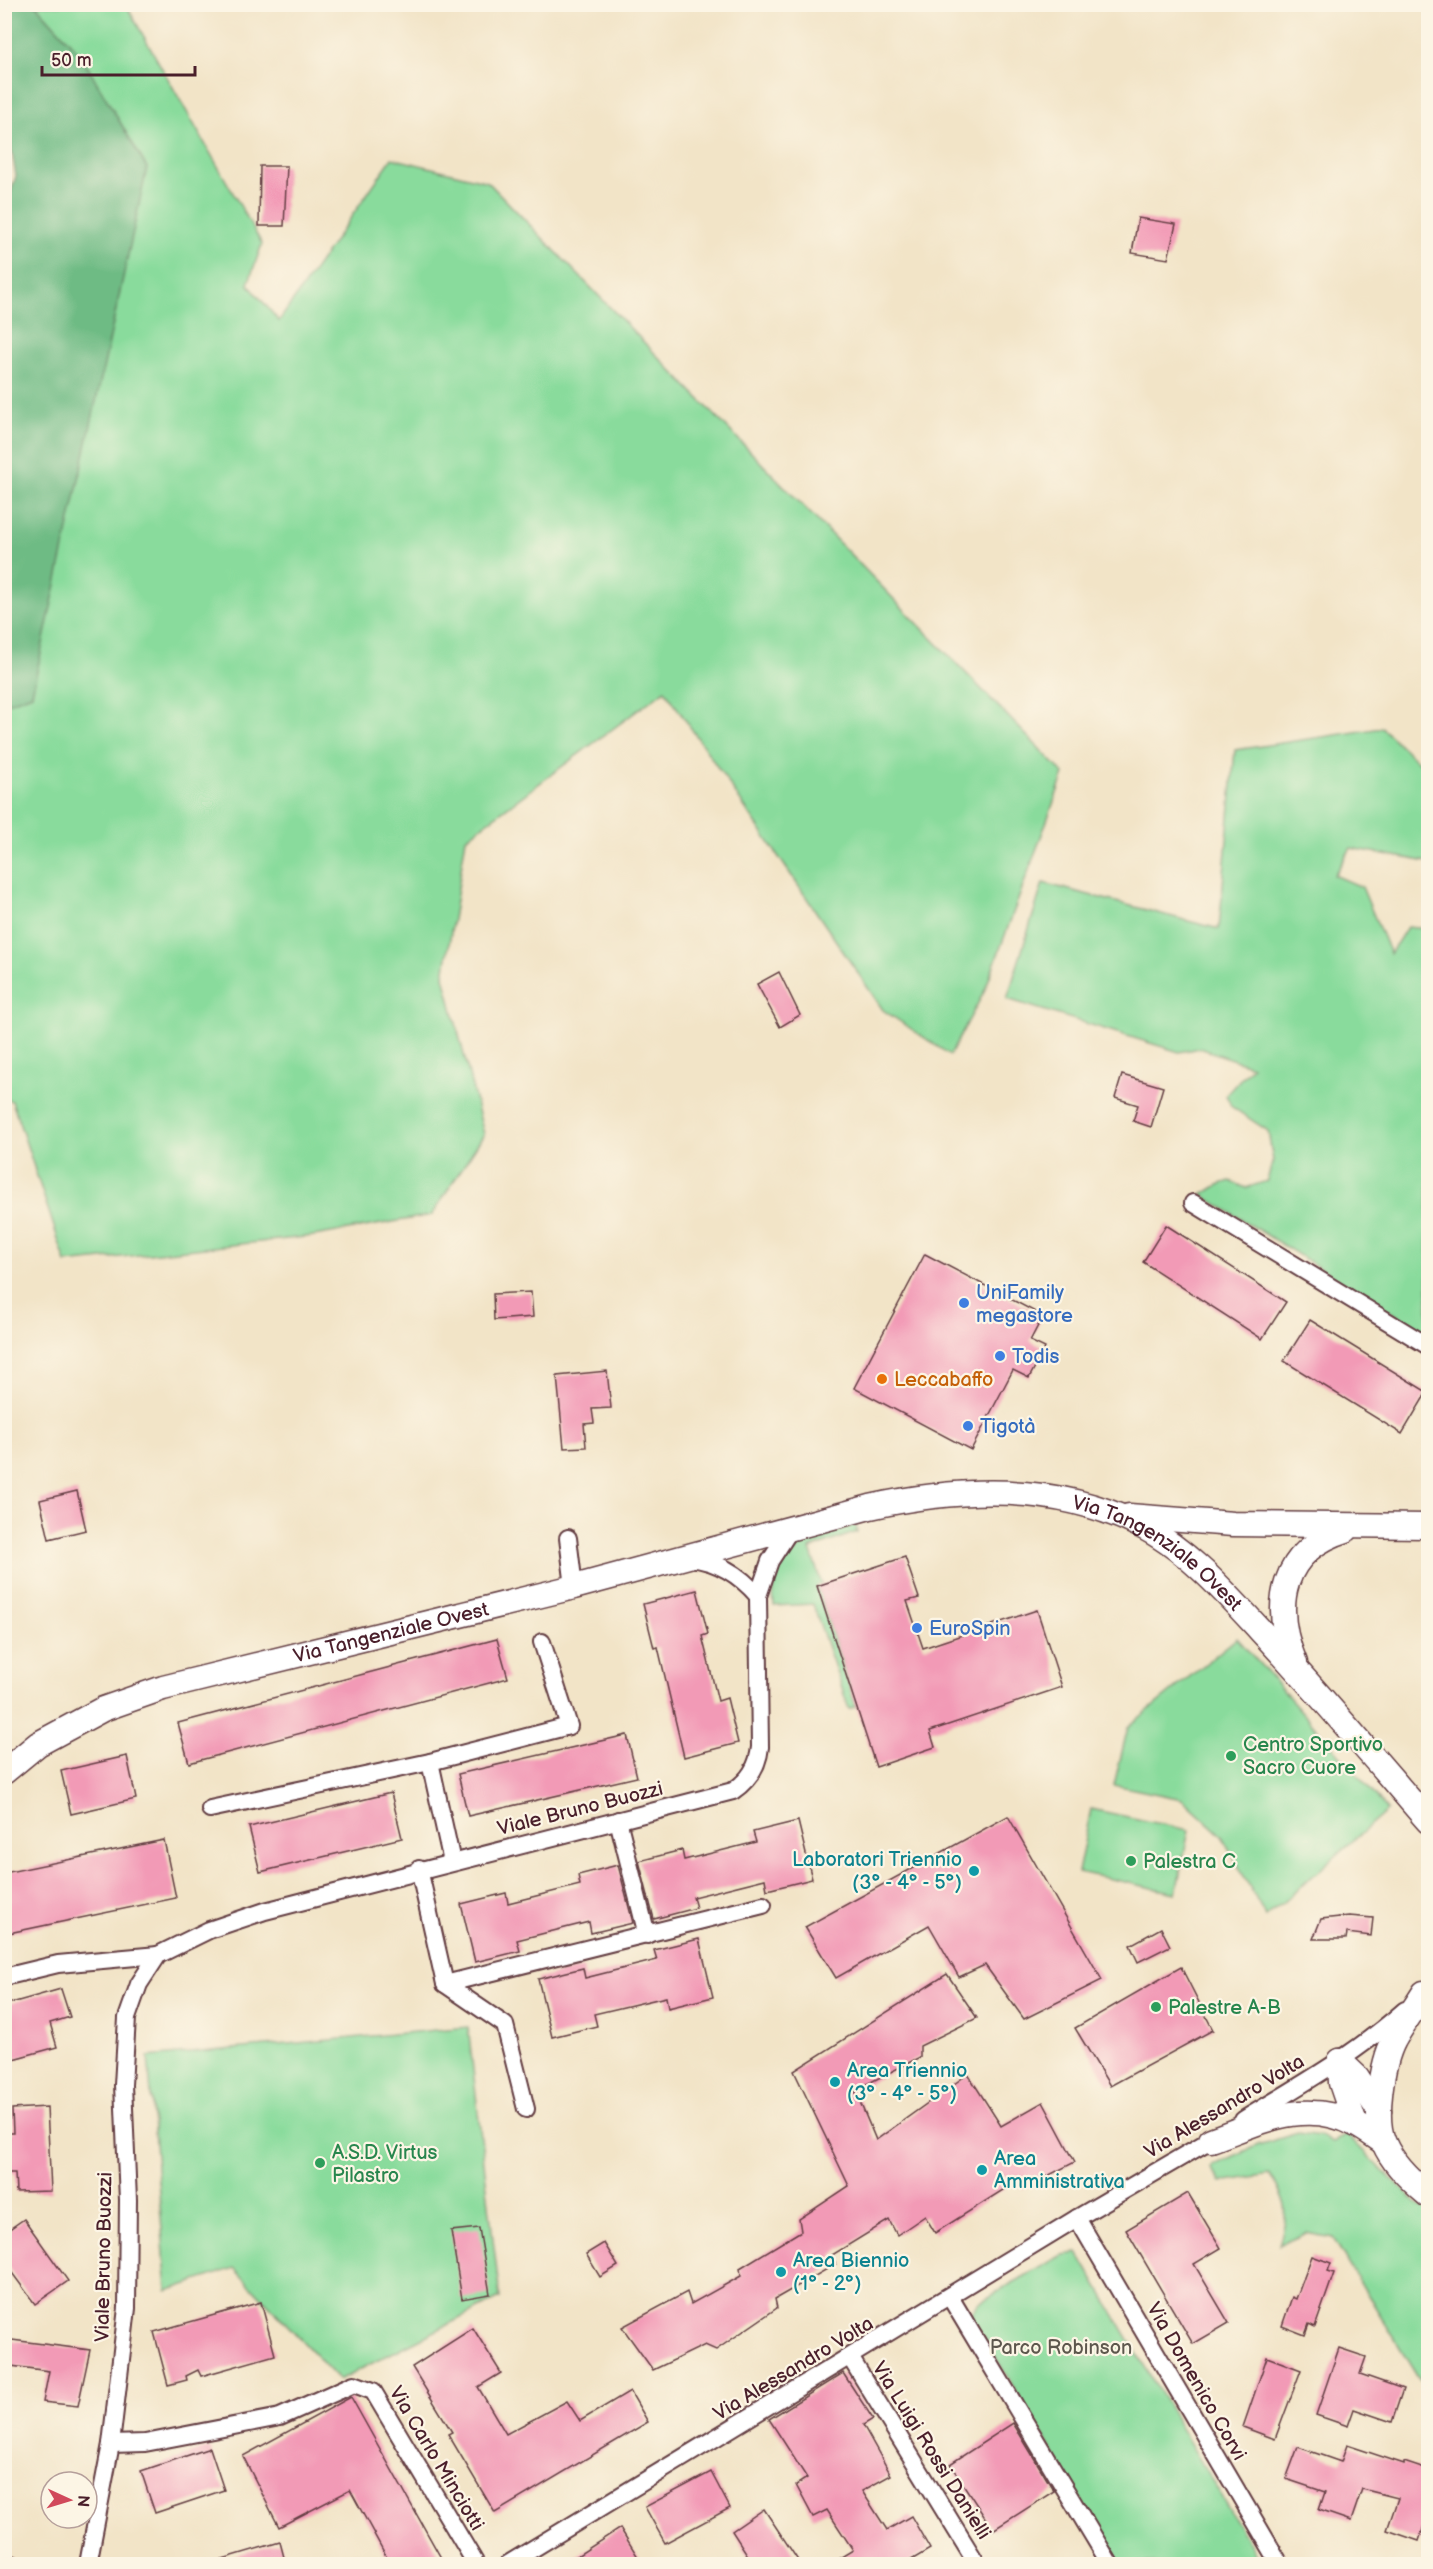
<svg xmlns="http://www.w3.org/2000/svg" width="1433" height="2569" viewBox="0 0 1433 2569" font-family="'Balsamiq Sans',sans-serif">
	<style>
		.green { fill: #89db9c; stroke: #6a7d64; stroke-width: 1.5 }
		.forest { fill: #6ebb84; stroke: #5c6d58; stroke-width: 1.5 }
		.building { fill: #f29ab6 }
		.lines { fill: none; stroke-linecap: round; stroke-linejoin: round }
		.minor-casing { stroke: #633d42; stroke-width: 20 }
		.secondary-casing { stroke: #633d42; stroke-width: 27 }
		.minor { stroke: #fff; stroke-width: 16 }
		.secondary { stroke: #fff; stroke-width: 24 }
		.shop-dot { fill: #3f7fe0; stroke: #fcf5e5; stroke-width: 2 }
		.food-dot { fill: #e8710a; stroke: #fcf5e5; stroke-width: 2 }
		.leisure-dot { fill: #2e9e5b; stroke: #fcf5e5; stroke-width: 2 }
		.culture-dot { fill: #0f9aa8; stroke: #fcf5e5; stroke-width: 2 }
		.labels { text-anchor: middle; stroke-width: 4.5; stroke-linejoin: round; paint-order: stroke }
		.shop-label { font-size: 20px; fill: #366cbe; stroke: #fcf5e5; text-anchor: start }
		.food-label { font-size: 20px; fill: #c56008; stroke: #fcf5e5; text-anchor: start }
		.street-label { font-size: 20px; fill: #4a1f2b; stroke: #fcf5e5 }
		.leisure-label { font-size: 20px; fill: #27864d; stroke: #fcf5e5; text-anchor: start }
		.culture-label { font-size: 20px; fill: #0d838f; stroke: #fcf5e5; text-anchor: start }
		.park-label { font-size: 20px; fill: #5d574d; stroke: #fcf5e5 }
	</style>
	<rect width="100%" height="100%" fill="#fcf5e5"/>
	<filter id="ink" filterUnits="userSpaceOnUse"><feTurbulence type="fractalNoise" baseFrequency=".0167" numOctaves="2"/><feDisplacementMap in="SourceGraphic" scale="12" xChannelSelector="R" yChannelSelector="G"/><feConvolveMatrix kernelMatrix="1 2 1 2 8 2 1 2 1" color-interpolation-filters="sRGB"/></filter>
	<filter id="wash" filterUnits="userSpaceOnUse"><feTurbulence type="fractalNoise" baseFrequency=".008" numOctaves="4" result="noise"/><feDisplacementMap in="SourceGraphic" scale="24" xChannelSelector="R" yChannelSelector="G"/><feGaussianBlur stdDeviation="1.35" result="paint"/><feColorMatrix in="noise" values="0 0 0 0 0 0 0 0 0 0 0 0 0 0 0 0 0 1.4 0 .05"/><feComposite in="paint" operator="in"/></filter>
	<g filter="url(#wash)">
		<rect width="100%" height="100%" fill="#f2e4c7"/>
		<g class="green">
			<polygon points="36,5 126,5 262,244 248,284 279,321 392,158 488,182 1064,774 985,990 950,1055 883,1010 665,690 466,838 444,976 484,1134 432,1215 314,1236 66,1263 12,1101 5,1099 4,704 32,694 80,54"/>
			<polygon points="1382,728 1428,771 1428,862 1351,848 1334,875 1362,887 1390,954 1407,927 1428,929 1428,1335 1202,1195 1218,1185 1230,1181 1246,1188 1267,1181 1273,1160 1268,1131 1232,1107 1226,1095 1252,1066 1200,1048 1179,1052 1007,999 1043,883 1219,929 1235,750"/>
			<path d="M856,1525L857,1532L810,1549L822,1585L817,1587L856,1706L849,1709L813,1604L774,1606C767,1553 814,1536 856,1525Z"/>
			<polygon points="1237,1638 1388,1810 1266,1917 1222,1836 1182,1799 1114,1785 1128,1727"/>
			<polygon points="1091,1809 1189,1830 1176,1893 1078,1872"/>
			<polygon points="468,2027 500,2298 339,2380 234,2268 167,2291 148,2057"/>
			<path d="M1298,2133L1321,2136L1333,2142L1347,2135L1416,2203L1428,2210V2393L1333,2238L1306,2233L1279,2245C1289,2212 1289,2203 1269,2174L1221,2182L1210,2167L1258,2145Z"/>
			<polygon points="1078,2253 1261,2564 1120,2564 970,2315 979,2303 1009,2285 1062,2255"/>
		</g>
		<polygon class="forest" points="4,5 36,5 80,54 147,168 32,694 5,704 4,213 16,176 8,131 5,129"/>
		<g id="blocks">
			<g class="building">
				<polygon points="260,166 287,166 284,226 259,226"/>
				<polygon points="1138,218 1176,224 1168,259 1132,253"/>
				<polygon points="779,972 800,1015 780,1027 757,984"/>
				<polygon points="1122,1075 1163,1087 1151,1127 1133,1121 1138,1105 1115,1098"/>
				<polygon points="1166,1225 1286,1302 1262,1339 1143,1262"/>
				<polygon points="925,1254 1043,1316 1030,1341 1045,1348 1029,1378 1013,1370 971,1450 854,1388"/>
				<polygon points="531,1292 533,1317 494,1320 493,1294"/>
				<polygon points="1310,1320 1427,1392 1402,1434 1284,1361"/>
				<polygon points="607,1371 611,1408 592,1409 594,1423 584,1424 586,1447 564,1448 557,1376"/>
				<polygon points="77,1491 86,1530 49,1539 40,1500"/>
				<polygon points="905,1557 919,1598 907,1601 923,1648 1037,1610 1062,1687 930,1731 935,1747 876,1767 817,1586"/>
				<polygon points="697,1590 708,1634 702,1636 718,1701 727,1698 738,1743 684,1757 658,1647 654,1648 643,1604"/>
				<polygon points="497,1639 508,1678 189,1763 178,1723"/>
				<polygon points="627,1735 637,1777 468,1816 458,1774"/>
				<polygon points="127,1756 136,1799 71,1814 61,1771"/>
				<polygon points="391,1793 402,1838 260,1872 249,1827"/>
				<polygon points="1008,1816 1102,1980 1024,2019 985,1965 959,1977 929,1925 836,1978 805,1927"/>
				<polygon points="798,1821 812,1879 767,1890 765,1879 693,1897 696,1908 654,1919 639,1861 682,1850 684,1860 756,1842 753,1832"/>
				<polygon points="164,1840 176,1898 4,1934 4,1873"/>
				<polygon points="618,1865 633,1923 591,1933 589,1922 517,1940 520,1951 475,1962 461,1904 506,1893 508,1903 580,1885 578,1875"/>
				<polygon points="1349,1916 1373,1918 1371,1936 1347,1933 1346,1939 1313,1939 1321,1919"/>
				<polygon points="1161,1928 1170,1946 1138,1962 1130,1945"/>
				<polygon points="699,1939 713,1997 668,2008 666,1997 594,2014 597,2026 552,2037 538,1979 583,1968 585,1978 657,1960 654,1950"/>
				<polygon points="1181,1967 1213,2030 1110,2086 1075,2028"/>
				<polygon points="947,1974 977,2018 920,2046 920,2057 855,2090 876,2140 968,2074 1001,2126 1043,2102 1075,2162 1022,2189 1017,2181 935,2233 925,2216 897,2235 889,2220 832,2255 836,2264 775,2299 777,2308 716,2350 705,2345 653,2370 622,2327 687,2292 691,2304 741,2276 740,2268 801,2231 799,2219 849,2186 794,2071"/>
				<polygon points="61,1989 70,2017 50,2023 57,2047 13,2059 4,2028 4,2005"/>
				<polygon points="47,2107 51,2191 16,2192 15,2173 4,2173 4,2133 13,2133 12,2109"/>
				<polygon points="1188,2193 1221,2248 1194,2264 1229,2323 1193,2344 1126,2230"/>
				<polygon points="24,2219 68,2281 35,2304 4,2262 4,2233"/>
				<polygon points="479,2228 490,2294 462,2299 451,2231"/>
				<polygon points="604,2243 618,2266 600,2277 586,2254"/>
				<polygon points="1312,2256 1331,2263 1328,2271 1334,2273 1315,2327 1309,2324 1305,2335 1282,2326 1292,2297 1296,2299"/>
				<polygon points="261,2302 275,2355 201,2376 198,2370 186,2376 187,2380 168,2385 154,2332"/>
				<polygon points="473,2328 501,2373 478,2387 506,2434 567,2401 580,2421 630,2391 648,2422 495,2513 448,2434 452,2432 412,2367"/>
				<polygon points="4,2339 90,2350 78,2406 43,2402 49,2371 4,2365"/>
				<polygon points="1339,2348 1366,2357 1360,2374 1403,2389 1392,2422 1354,2409 1348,2426 1316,2415"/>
				<polygon points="1267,2357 1301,2370 1275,2439 1243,2427"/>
				<polygon points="843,2373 873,2419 863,2425 891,2475 862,2491 887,2530 911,2516 930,2549 903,2565 828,2565 853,2550 827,2510 813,2517 796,2485 807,2478 769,2419"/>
				<polygon points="351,2397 441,2558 428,2565 391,2565 350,2490 279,2527 243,2456"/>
				<polygon points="1013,2423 1054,2491 993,2530 950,2464"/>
				<polygon points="1347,2445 1404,2464 1404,2462 1428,2470 1428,2513 1419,2541 1387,2530 1398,2498 1362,2489 1351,2521 1319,2510 1325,2492 1286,2479 1298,2447 1341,2462"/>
				<polygon points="210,2448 224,2490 155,2513 141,2471"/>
				<polygon points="711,2472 730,2508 665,2543 645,2507"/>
				<polygon points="764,2509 801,2565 754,2565 732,2531"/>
				<polygon points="620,2528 643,2565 563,2565"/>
				<polygon points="280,2542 286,2565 220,2565 219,2560"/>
			</g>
		</g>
	</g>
	<g filter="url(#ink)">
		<use href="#blocks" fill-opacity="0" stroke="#633d42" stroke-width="1.5"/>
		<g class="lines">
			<g class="minor-casing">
				<g id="minor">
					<polyline points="1193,1203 1428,1346"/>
					<polyline points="568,1538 574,1587"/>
					<path d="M690,1558C718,1561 740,1575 758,1596"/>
					<polyline points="430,1762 452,1862"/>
					<polyline points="210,1809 430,1762 569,1726 542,1642"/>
					<polyline points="618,1820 647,1935"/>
					<polyline points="419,1869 445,1984 505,2025 526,2109"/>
					<polyline points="4,1977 58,1964 158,1955"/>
					<polyline points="445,1984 763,1905"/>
					<path d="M1243,2120C1299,2086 1356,2054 1405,2010"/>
					<polyline points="1077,2218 1280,2564"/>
					<polyline points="950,2297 1110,2564"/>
					<polyline points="850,2357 977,2564"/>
					<polyline points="111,2444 145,2443 280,2417 354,2384 373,2391 476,2564"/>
					<polyline points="4,2563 12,2564"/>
					<path d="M88,2564L111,2444L127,2308L128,2200L123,2085L127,2018L139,1984L158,1955L209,1930L265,1911L733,1791C749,1780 758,1767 760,1747L758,1596L770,1561L792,1527"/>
					<polyline points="508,2564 1077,2218 1219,2135"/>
				</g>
			</g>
			<g class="secondary-casing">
				<g id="secondary">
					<polyline points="1129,1516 1233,1524 1428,1526"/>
					<path d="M1295,1663C1271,1605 1281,1550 1346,1530"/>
					<path id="s1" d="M4,1772L38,1744L103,1709L163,1688L574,1587L870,1507C956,1488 1055,1483 1137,1524C1185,1547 1224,1591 1260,1630C1318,1692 1373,1757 1428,1821"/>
					<path d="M1424,1993C1414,2009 1403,2024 1394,2040C1382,2063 1373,2119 1384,2143C1393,2164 1411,2181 1428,2195"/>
					<polyline points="1340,2061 1341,2083 1355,2124"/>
					<polyline points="1340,2061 1357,2077 1379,2111"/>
					<path d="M1211,2140C1259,2123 1304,2098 1355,2124C1365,2129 1374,2136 1383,2142"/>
				</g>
			</g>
			<use href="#minor" class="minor"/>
			<use href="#secondary" class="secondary"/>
		</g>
	</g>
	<g class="shop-dot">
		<circle cx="964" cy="1303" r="6"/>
		<circle cx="1000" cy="1356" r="6"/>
		<circle cx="968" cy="1426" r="6"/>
		<circle cx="917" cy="1628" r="6"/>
	</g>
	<circle class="food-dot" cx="882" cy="1379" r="6"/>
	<g class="leisure-dot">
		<circle cx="1231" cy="1756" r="6"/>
		<circle cx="1131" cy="1861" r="6"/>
		<circle cx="1156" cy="2007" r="6"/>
		<circle cx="320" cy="2163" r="6"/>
	</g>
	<g class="culture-dot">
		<circle cx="974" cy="1871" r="6"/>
		<circle cx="835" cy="2082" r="6"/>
		<circle cx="982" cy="2170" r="6"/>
		<circle cx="781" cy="2272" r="6"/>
	</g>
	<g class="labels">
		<g class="shop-label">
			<text x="976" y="1299">UniFamily<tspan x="976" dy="23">megastore</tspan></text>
			<text x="1012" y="1363">Todis</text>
			<text x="980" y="1433">Tigotà</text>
			<text x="929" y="1635">EuroSpin</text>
		</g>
		<g class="food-label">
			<text x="894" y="1386">Leccabaffo</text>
		</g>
		<g class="street-label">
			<text dy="7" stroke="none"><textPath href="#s1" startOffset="1216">Via Tangenziale Ovest</textPath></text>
			<text dy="7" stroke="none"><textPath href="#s1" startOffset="416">Via Tangenziale Ovest</textPath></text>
			<text transform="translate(580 1808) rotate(-14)" y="7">Viale Bruno Buozzi</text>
			<text transform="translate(1224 2106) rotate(-31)" y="7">Via Alessandro Volta</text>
			<text transform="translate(103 2257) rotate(-89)" y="7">Viale Bruno Buozzi</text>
			<text transform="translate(793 2368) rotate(-31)" y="7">Via Alessandro Volta</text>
			<text transform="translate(1197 2381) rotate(60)" y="7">Via Domenico Corvi</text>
			<text transform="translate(932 2450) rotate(58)" y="7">Via Luigi Rossi Danielli</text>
			<text transform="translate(437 2458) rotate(59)" y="7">Via Carlo Minciotti</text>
		</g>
		<g class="leisure-label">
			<text x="1243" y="1751">Centro Sportivo<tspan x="1243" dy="23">Sacro Cuore</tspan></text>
			<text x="1143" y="1868">Palestra C</text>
			<text x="1168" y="2014">Palestre A-B</text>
			<text x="332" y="2159">A.S.D. Virtus<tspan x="332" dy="23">Pilastro</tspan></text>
		</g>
		<g class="culture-label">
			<text x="962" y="1866" text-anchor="end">Laboratori Triennio<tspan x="962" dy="23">(3° - 4° - 5°)</tspan></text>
			<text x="847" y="2077">Area Triennio<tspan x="847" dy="23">(3° - 4° - 5°)</tspan></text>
			<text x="994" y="2165">Area<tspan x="994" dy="23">Amministrativa</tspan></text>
			<text x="793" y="2267">Area Biennio<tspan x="793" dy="23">(1° - 2°)</tspan></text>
		</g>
		<g class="park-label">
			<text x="1061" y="2354">Parco Robinson</text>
		</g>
	</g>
	<rect width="1433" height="2569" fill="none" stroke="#fcf5e5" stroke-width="24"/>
	<g transform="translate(69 2500) rotate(94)"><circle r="28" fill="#fcf5e5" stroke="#b59f9b" stroke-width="1.5"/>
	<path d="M0-4.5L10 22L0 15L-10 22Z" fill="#d1495b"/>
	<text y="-9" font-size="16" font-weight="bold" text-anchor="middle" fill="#4a1f2b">N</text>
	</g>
	<path d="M42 66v9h153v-9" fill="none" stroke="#4a1f2b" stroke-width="3"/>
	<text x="51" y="66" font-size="18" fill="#4a1f2b" stroke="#fcf5e5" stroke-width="4.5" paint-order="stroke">50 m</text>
</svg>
